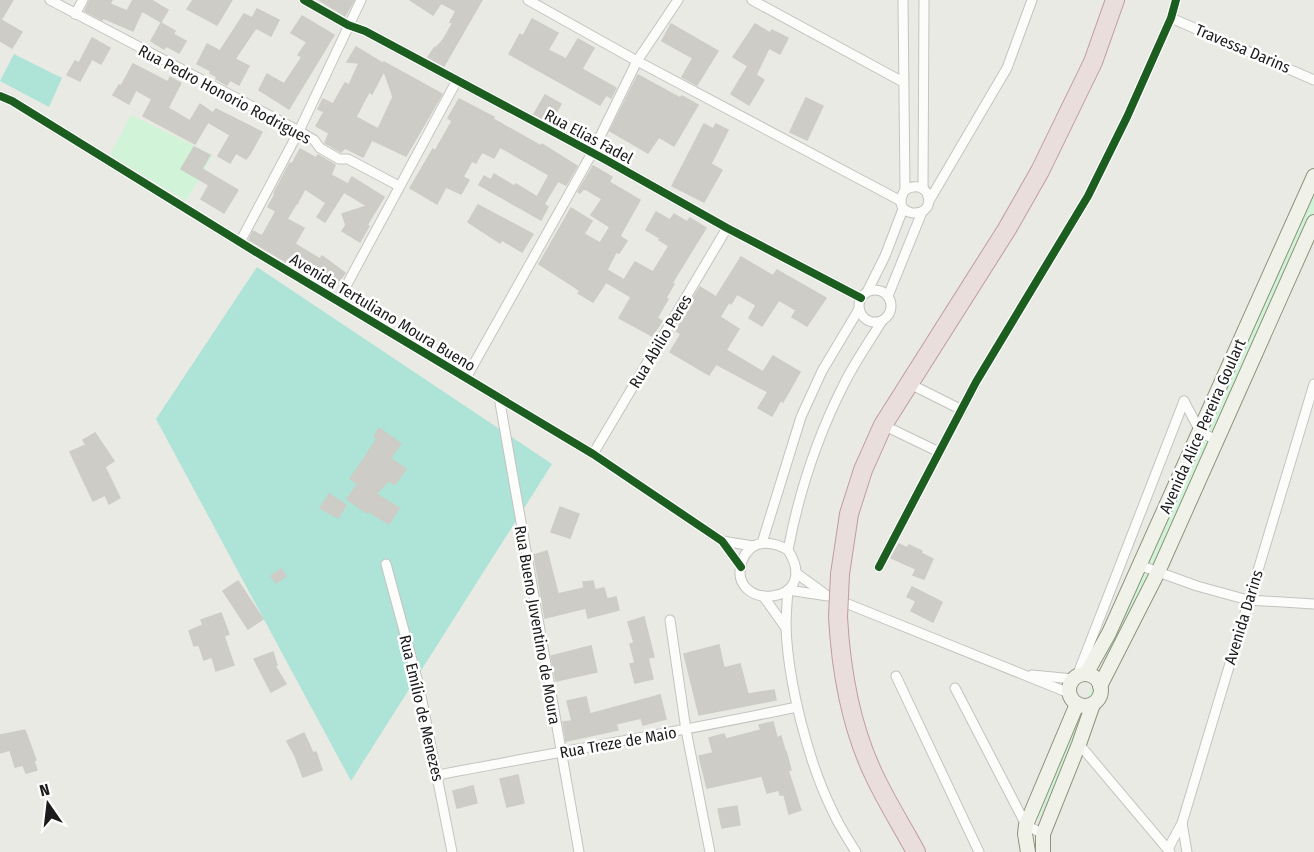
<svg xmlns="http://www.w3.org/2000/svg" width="1314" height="852" viewBox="0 0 1314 852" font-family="'Fira Sans Condensed',sans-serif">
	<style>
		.park { fill: #d1f3d8 }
		.pitch { fill: #aee3d8 }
		.building { fill: #cdccc7; stroke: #cdccc5; stroke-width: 1.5; fill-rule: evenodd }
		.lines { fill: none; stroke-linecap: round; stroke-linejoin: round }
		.street-casing { stroke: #c3c3c0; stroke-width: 11 }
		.secondary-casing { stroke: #8d947c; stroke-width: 16 }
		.highway-casing { stroke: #c09c9e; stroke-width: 20 }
		.street { stroke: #fcfcfb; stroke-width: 9 }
		.secondary { stroke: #f0f2e9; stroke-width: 14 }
		.highway { stroke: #e9dedc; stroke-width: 18 }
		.highway-bridge-casing { stroke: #c09c9e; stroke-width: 20; stroke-linecap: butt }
		.highway-bridge { stroke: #e9dedc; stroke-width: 18 }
		.cycleway-casing { stroke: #fff; stroke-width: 11 }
		.cycleway { stroke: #1b5e20; stroke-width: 8 }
		.labels { text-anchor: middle; stroke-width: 5; stroke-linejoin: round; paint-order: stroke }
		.street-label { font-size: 16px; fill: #1c1c1c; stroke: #fff }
	</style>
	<rect width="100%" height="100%" fill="#eaeae4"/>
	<g class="park">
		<polygon points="131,115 213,155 186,201 110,155"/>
		<polygon points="1314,189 1314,211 1039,820 1034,817"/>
	</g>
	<g class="pitch">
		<polygon points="14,54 62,78 49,107 0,81"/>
		<polygon points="257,267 552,464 351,781 156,419"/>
	</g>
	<g class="building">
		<polygon points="0,0 13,0 1,20 22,32 12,48 0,41"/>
		<polygon points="90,0 112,0 110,4 127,11 133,0 151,0 168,10 161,22 142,11 133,31 103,18 102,20 85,11"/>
		<polygon points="193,0 232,0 217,25 187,9"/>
		<polygon points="319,0 354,0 345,16"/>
		<polygon points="410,0 482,0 444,66 428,57 435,47 436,48 443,40 453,23 450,22 456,11 441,3 433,15"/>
		<polygon points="257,9 279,20 271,36 256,28 235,59 249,66 239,85 230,80 227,85 216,79 217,77 210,73 211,71 197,64 207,44 220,51 244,14 252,18"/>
		<polygon points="302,16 334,35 289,109 259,90 267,74 284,84 302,57 298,55 307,42 291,33"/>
		<polygon points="532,19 558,33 548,50 566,59 578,39 594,48 582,69 616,88 611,98 606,95 600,105 509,54 520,34 523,36"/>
		<polygon points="161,23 175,31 173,34 186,41 179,53 166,46 164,49 151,41"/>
		<polygon points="671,24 718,51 697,85 682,77 693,58 662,41"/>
		<polygon points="755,24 770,33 772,30 788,38 780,54 769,48 756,75 764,80 749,105 731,94 748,66 733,57"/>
		<polygon points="92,38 110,48 101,64 92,59 80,81 67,75 75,61 79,63"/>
		<path d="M356,47L384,64V62L442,94L406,156L372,140L363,157L345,148L341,152L325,143L329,133L316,126L324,112L318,109L323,99L333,104L345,83L349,85L359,63L347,62ZM384,71L393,97L378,129L356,117L369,92L372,94Z"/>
		<polygon points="133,64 168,82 170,77 181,83 168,108 190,121 200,104 213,113 216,109 262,132 250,154 246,159 236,153 230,163 218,156 230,135 208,122 195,144 143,116 152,99 136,90 129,104 113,95 119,85 121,86"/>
		<polygon points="638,75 680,98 682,96 698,105 674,146 659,137 648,153 610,131"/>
		<polygon points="545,95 561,104 550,123 534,114"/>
		<polygon points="806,98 823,106 807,140 790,132"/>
		<polygon points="459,99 494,117 493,119 541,146 542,144 577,166 566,185 558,181 544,204 548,207 541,220 479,185 484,176 491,180 494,174 514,186 516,184 537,197 549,175 500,147 494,158 482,152 476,163 472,161 463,177 469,180 461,194 446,187 437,204 410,188 433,149 435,151 452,121 448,118"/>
		<polygon points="704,124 713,129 716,124 728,130 711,164 722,170 704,202 672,186"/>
		<polygon points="194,147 210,155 202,169 238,190 224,213 201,199 209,185 181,169"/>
		<polygon points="300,149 316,158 318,155 335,165 331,175 348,184 352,177 384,197 367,225 369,226 360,242 342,231 346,225 342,214 367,206 344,192 325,222 317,217 326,203 305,189 297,204 296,204 287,219 304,228 295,244 320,259 322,256 345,273 333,290 309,275 311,273 290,260 288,263 249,240 253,231 262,236 276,211 268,207 275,194 274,193 290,163 292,164"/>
		<polygon points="593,166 612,177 609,182 640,200 620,236 627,241 619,253 616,252 607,270 624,280 635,262 653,272 669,246 659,240 660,238 646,230 656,212 670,220 674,214 687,222 690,218 706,228 672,283 674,284 666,298 668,299 657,318 662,321 652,336 619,318 631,297 606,282 593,302 578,293 580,291 570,284 539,264 571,208 592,221 584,234 600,243 610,227 591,215 602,199 584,188 580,193 578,192"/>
		<polygon points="478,205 533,234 522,252 502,240 500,243 468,222"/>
		<polygon points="741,257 773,276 777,270 826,298 807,326 792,317 796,310 779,300 762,326 749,318 756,305 737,294 731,304 729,302 720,317 739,329 726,350 763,372 773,356 800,372 783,402 781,400 772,416 758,408 768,392 716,364 709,375 670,352 681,334 676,331 693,303 691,302 700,287 716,297"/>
		<polygon points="379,428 401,444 390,458 406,469 395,484 388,481 376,494 399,508 389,524 368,511 367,513 347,499 358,484 350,479 377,439 374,437"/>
		<polygon points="95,433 114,461 105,467 120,498 109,504 105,495 93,501 70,452 86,445 83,440"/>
		<polygon points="329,494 346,505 338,518 320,508"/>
		<polygon points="560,507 579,514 570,538 551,532"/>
		<polygon points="899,544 907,548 909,545 922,551 921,553 933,559 924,579 913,575 916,569 891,558"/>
		<polygon points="547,551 558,594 584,588 583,582 593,581 595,590 604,588 607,599 616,597 619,610 588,618 586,608 545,618 534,555"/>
		<polygon points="281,569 286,576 276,583 271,576"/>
		<polygon points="238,581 263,619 248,629 223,591"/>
		<polygon points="912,587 942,602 933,622 911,611 916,601 907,597"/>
		<polygon points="221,613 229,634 224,636 234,665 216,671 212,657 204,660 199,645 194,646 189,631 203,625 201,620"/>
		<polygon points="644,617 654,657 648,658 653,679 635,683 630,664 635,663 630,644 634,643 628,622"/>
		<polygon points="719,645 724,668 740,664 748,694 774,690 776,700 699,715 684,654"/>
		<polygon points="591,646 597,672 556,681 551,656"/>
		<polygon points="273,652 277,665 275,666 286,684 271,692 254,659"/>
		<polygon points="660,695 666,719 643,725 641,718 616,724 618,730 566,741 563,722 572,721 567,701 586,697 590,714"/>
		<polygon points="773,722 777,738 781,736 785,751 786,751 791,770 788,770 801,810 789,814 784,795 780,795 779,790 767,793 762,776 707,788 699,756 713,753 709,738 724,734 726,739 761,730 759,725"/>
		<polygon points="25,730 36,760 34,761 37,770 26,773 23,765 15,767 10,750 0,753 0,735"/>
		<polygon points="304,733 313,753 316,752 322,770 303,777 295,756 287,741"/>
		<polygon points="518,775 524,803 507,807 500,779"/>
		<polygon points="473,786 477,803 457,808 453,791"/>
		<polygon points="737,806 740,825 722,828 718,809"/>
	</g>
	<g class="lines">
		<g class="street-casing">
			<g id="street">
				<polyline points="50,0 299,131 314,140 320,148 339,159 348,159 399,186"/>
				<polyline points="304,0 348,25 365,31 606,160 727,228 861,298"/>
				<polyline points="528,0 637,61 901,201"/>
				<polyline points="752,0 903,82"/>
				<path d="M903,0L905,190C887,218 935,221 928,196C925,185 913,185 905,190"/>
				<polyline points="75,14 83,0"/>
				<polyline points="1171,18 1314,80"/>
				<polyline points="0,96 12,101 256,252 593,454 722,541 741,567"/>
				<polyline points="923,189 924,0"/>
				<polyline points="929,201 1007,68 1032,0"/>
				<polyline points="240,242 299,131 361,0"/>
				<circle cx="875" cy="306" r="16"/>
				<polyline points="868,290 885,256 903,209"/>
				<polyline points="888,296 922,212"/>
				<polyline points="338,301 456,82"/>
				<polyline points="466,378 592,153 637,61 678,0"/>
				<polyline points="908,383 962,410"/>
				<polyline points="499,397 579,852"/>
				<polyline points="1184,401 1200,431 1217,441"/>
				<polyline points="883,425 939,452"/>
				<polyline points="593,454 727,228"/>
				<polyline points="722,541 753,546"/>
				<polyline points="762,543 801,417 822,371 859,309"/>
				<path d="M788,550C771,540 750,539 742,561C725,612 824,607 788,550C799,492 817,437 844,384C855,362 869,342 882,321"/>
				<polyline points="386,564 419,686 452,852"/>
				<polyline points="1139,565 1197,586 1248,600 1314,604"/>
				<polyline points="879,567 976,382 1088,196 1127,117 1171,18 1176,0"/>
				<polyline points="796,573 825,594"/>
				<polyline points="763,596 786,628"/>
				<path d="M828,596L788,590C787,602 786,615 786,627C788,682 808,762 833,812C839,826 848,839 856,852"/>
				<polyline points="838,600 1069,693"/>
				<polyline points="670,620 686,730 710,852"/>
				<polyline points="1032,675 1073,679"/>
				<polyline points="896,676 979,852"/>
				<polyline points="1077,676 1184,401"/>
				<polyline points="955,688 1026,825 1043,834"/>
				<polyline points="1079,744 1170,852"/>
				<path d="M438,775C558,752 678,732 797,707"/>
				<polyline points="1182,823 1187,852"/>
				<polyline points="1168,849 1182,823 1314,384"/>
			</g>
		</g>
		<g class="secondary-casing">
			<g id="secondary">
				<polyline points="1086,674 1109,633 1314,176"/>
				<circle cx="1085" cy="690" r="16"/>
				<polyline points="1100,686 1158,572 1314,222"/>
				<polyline points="1028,852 1025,834 1026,825 1077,704"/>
				<polyline points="1043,852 1043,834 1079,744 1093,704"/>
			</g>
		</g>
		<g class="highway-casing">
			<g id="highway">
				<polyline points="840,574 849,514 863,470 883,425 1007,229 1040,171 1093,62 1115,0"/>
				<path d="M838,617C841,671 850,725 874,775C886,801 902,826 916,852"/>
			</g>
		</g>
		<use href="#street" class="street"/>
		<use href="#secondary" class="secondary"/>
		<use href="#highway" class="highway"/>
		<g class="highway-bridge-casing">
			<polyline id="highway-bridge" points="838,617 840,574"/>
		</g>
		<use href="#highway-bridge" class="highway-bridge"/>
		<g class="cycleway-casing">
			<g id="cycleway">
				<polyline points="304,0 348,25 365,31 606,160 727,228 861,298"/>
				<polyline points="0,96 12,101 256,252 593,454 722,541 741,567"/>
				<polyline points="879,567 976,382 1088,196 1127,117 1171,18 1176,0"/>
			</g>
		</g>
		<use href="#cycleway" class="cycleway"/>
	</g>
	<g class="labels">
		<g class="street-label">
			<text transform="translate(1243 48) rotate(23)" y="6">Travessa Darins</text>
			<text transform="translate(225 94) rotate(28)" y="6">Rua Pedro Honorio Rodrigues</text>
			<text transform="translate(589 136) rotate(28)" y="6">Rua Elias Fadel</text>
			<text transform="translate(383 312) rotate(31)" y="6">Avenida Tertuliano Moura Bueno</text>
			<text transform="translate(660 341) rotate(-59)" y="6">Rua Abilio Peres</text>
			<text transform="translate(1202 426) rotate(-66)" y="6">Avenida Alice Pereira Goulart</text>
			<text transform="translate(1243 617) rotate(-73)" y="6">Avenida Darins</text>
			<text transform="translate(538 625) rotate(80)" y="6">Rua Bueno Juventino de Moura</text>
			<text transform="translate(422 708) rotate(77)" y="6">Rua Emílio de Menezes</text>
			<text transform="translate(618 742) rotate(-10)" y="6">Rua Treze de Maio</text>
		</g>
	</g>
	<g transform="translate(48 804) rotate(346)" stroke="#ffffff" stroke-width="4.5" paint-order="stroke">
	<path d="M0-4.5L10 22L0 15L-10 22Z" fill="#1c1c1c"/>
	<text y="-9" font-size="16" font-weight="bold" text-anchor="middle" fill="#1c1c1c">N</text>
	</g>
</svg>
